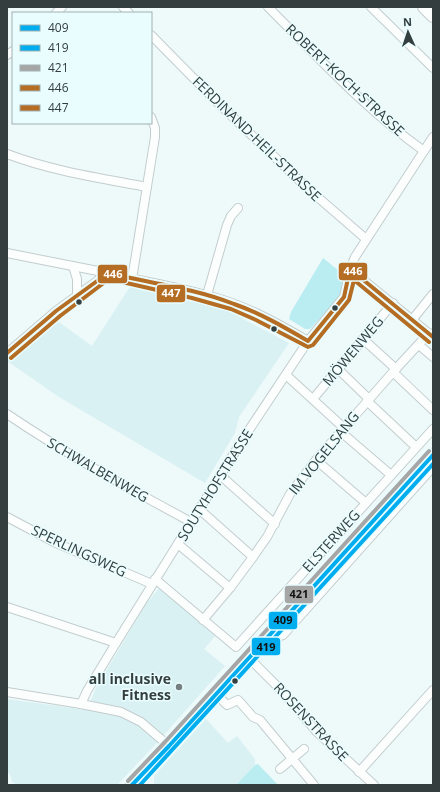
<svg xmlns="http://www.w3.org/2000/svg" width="440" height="792" viewBox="0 0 440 792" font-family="'Open Sans',sans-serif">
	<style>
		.built { fill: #d9f1f3 }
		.green { fill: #baedf1 }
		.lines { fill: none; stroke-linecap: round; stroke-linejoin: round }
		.street-casing { stroke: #c3cdce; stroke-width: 10 }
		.secondary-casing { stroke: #c3cdce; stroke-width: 14 }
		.primary-casing { stroke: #d0d6d7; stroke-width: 15 }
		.street { stroke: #fcfefe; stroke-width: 8 }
		.secondary { stroke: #fcfefe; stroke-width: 12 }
		.primary { stroke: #e5edee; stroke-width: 13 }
		.bus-1-casing { stroke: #e9fdff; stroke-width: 7 }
		.bus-2-casing { stroke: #e9fdff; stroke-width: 7 }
		.bus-3-casing { stroke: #e9fdff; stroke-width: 7 }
		.bus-4-casing { stroke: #e9fdff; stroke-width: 7 }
		.bus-5-casing { stroke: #e9fdff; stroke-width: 7 }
		.bus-1 { stroke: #00adef; stroke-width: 4 }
		.bus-2 { stroke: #00adef; stroke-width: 4 }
		.bus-3 { stroke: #a7a6a6; stroke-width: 4 }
		.bus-4 { stroke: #b56d23; stroke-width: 4 }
		.bus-5 { stroke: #b56d23; stroke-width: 4 }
		.bus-dot { fill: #343e3f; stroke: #e9fdff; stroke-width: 1.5 }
		.poi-dot { fill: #757f80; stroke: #e9fdff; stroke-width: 1.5 }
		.labels { text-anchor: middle; stroke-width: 3; stroke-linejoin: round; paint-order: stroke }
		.street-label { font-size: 14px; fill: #343e3f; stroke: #e9fdff }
		.poi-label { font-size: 14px; font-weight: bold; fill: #343e3f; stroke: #e9fdff; text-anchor: end }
		.line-badge { stroke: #e9fdff; stroke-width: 1.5 }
		.badge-label { font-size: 11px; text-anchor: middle; font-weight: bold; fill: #fff }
		.pale-badge-label { font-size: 11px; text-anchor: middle; font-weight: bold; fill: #111 }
	</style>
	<rect width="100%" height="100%" fill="#eef9fa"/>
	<g class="built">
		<polygon points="131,285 164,290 216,303 239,312 243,319 289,343 239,417 235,433 205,483 59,397 7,361 56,320 92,346"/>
		<polygon points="160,587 216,635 204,649 225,666 155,745 117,785 18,785 12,782 11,776 7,771 7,699 87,710 96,688 146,604"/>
		<polygon points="206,719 228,743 237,736 255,759 255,765 236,785 155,785 154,784 154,776"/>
	</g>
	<g class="green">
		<polygon points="323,258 343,274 342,290 337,300 310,329 305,329 289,319 291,312"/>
		<polygon points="258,764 278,785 236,785 255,765"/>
	</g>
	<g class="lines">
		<g class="street-casing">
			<g id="street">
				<polyline points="123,7 129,13"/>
				<path d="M268,7C318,57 366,110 424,151"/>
				<polyline points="371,7 433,68"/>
				<polyline points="56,13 62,7"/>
				<polyline points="151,35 218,103 306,187 366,239"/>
				<polyline points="7,55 13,51"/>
				<path d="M7,154C52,171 100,178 147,187"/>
				<polyline points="7,253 108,273"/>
				<polyline points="73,266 77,279 77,295"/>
				<polyline points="350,269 432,336"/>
				<polyline points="132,279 155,137 155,128 151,117"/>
				<polyline points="207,295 227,225 231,216 238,208"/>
				<polyline points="412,320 433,294"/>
				<polyline points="363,339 396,369"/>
				<polyline points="419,345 433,357"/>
				<path d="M7,353L56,311L108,273C140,281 174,286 206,295C243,304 276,322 308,341"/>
				<polyline points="338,369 369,399"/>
				<polyline points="393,372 433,410"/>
				<polyline points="286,375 344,428"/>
				<polyline points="313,399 393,303"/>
				<polyline points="367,401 416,447"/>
				<path d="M7,414C66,454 128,488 191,522"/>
				<polyline points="341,432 391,475"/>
				<polyline points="316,460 366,503"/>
				<polyline points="220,475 275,524"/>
				<polyline points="199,509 253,557"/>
				<polyline points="7,517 56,543 152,584"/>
				<polyline points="178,544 230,588"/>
				<polyline points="155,579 236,647 433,429"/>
				<polyline points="7,607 116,643"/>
				<polyline points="203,620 230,588 253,557 267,537 290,494 316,460 393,372 429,333"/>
				<polyline points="266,641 283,635 433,467"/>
				<polyline points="249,658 283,692 316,731 374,785"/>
				<polyline points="7,692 81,704 121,712 141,722 169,746"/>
				<polyline points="216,694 227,705 238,700 253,717 260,720 314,785"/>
				<polyline points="81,704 87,691 116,643 243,439 308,341 344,297 350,269 355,257 433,137"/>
				<polyline points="280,769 304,749"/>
				<polyline points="359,772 433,690"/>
			</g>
		</g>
		<g class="secondary-casing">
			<polyline id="secondary" points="424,7 433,16"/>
		</g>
		<g class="primary-casing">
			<polyline id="primary" points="132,785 169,746 433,455"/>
		</g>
		<use href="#street" class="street"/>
		<use href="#secondary" class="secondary"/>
		<use href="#primary" class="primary"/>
		<g class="bus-1-casing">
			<polyline id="bus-1" points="132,785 169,746 433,455"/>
		</g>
		<g class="bus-2-casing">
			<polyline id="bus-2" points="140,785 433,464"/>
		</g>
		<g class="bus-3-casing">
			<polyline id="bus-3" points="128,781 165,742 429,451"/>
		</g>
		<g class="bus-4-casing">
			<path id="bus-4" d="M7,353L56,311L108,273C150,283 193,288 234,304C260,313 284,327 308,341L344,297L350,269L433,337"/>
		</g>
		<g class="bus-5-casing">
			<polyline id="bus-5" points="11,358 60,316 109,279 192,298 231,309 256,320 308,347 313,345 349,300 354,280 429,342"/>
		</g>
		<use href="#bus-1" class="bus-1"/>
		<use href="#bus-2" class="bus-2"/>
		<use href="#bus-3" class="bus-3"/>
		<use href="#bus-4" class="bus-4"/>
		<use href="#bus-5" class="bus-5"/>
	</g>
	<g class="bus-dot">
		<circle cx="79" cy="302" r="3.5"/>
		<circle cx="335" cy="308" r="3.5"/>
		<circle cx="274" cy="329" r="3.5"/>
		<circle cx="235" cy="681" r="3.5"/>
	</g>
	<circle class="poi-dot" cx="179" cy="687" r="4"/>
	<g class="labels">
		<g class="street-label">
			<text transform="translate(345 80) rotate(43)" y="5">ROBERT-KOCH-STRASSE</text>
			<text transform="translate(257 139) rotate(44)" y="5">FERDINAND-HEIL-STRASSE</text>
			<text transform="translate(353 351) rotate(-50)" y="5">MÖWENWEG</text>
			<text transform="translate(324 453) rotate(-51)" y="5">IM VOGELSANG</text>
			<text transform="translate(98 470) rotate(30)" y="5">SCHWALBENWEG</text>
			<text transform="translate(215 485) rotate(-58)" y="5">SOUTYHOFSTRASSE</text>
			<text transform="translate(331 541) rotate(-48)" y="5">ELSTERWEG</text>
			<text transform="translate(79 551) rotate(25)" y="5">SPERLINGSWEG</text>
			<text transform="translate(311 722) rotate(47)" y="5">ROSENSTRASSE</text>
		</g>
		<g class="poi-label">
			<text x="171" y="684">all inclusive<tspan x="171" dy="16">Fitness</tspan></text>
		</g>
	</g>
	<g class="line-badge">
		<rect x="338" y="262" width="30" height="19" rx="4" fill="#b56d23"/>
		<rect x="97" y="264" width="31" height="20" rx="4" fill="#b56d23"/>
		<rect x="156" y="284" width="30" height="19" rx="4" fill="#b56d23"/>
		<rect x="284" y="585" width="30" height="19" rx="4" fill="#a7a6a6"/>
		<rect x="268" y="611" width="30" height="19" rx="4" fill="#00adef"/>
		<rect x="251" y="637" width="30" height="19" rx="4" fill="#00adef"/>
	</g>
	<g class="badge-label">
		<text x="353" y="275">446</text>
		<text x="113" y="278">446</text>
		<text x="171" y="297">447</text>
	</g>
	<g class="pale-badge-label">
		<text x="299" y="598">421</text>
		<text x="283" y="624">409</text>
		<text x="266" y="651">419</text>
	</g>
	<rect width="440" height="792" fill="none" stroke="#343e3f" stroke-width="16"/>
	<rect x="12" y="12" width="140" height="112" fill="#e9fdff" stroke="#a1b1b2"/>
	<rect x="20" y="25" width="20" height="6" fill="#00adef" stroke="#a1b1b2"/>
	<text x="48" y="32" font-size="12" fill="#343e3f">409</text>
	<rect x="20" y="45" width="20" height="6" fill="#00adef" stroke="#a1b1b2"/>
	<text x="48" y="52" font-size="12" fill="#343e3f">419</text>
	<rect x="20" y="65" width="20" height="6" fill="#a7a6a6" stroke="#a1b1b2"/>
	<text x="48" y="72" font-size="12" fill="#343e3f">421</text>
	<rect x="20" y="85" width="20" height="6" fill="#b56d23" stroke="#a1b1b2"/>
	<text x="48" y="92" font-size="12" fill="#343e3f">446</text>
	<rect x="20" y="105" width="20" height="6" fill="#b56d23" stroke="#a1b1b2"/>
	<text x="48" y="112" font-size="12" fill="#343e3f">447</text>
	<g transform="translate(408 32) rotate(357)" stroke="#e9fdff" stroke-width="3" paint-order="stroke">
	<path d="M0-3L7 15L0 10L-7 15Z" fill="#343e3f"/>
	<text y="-6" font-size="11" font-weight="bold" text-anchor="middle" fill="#343e3f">N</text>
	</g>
</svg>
